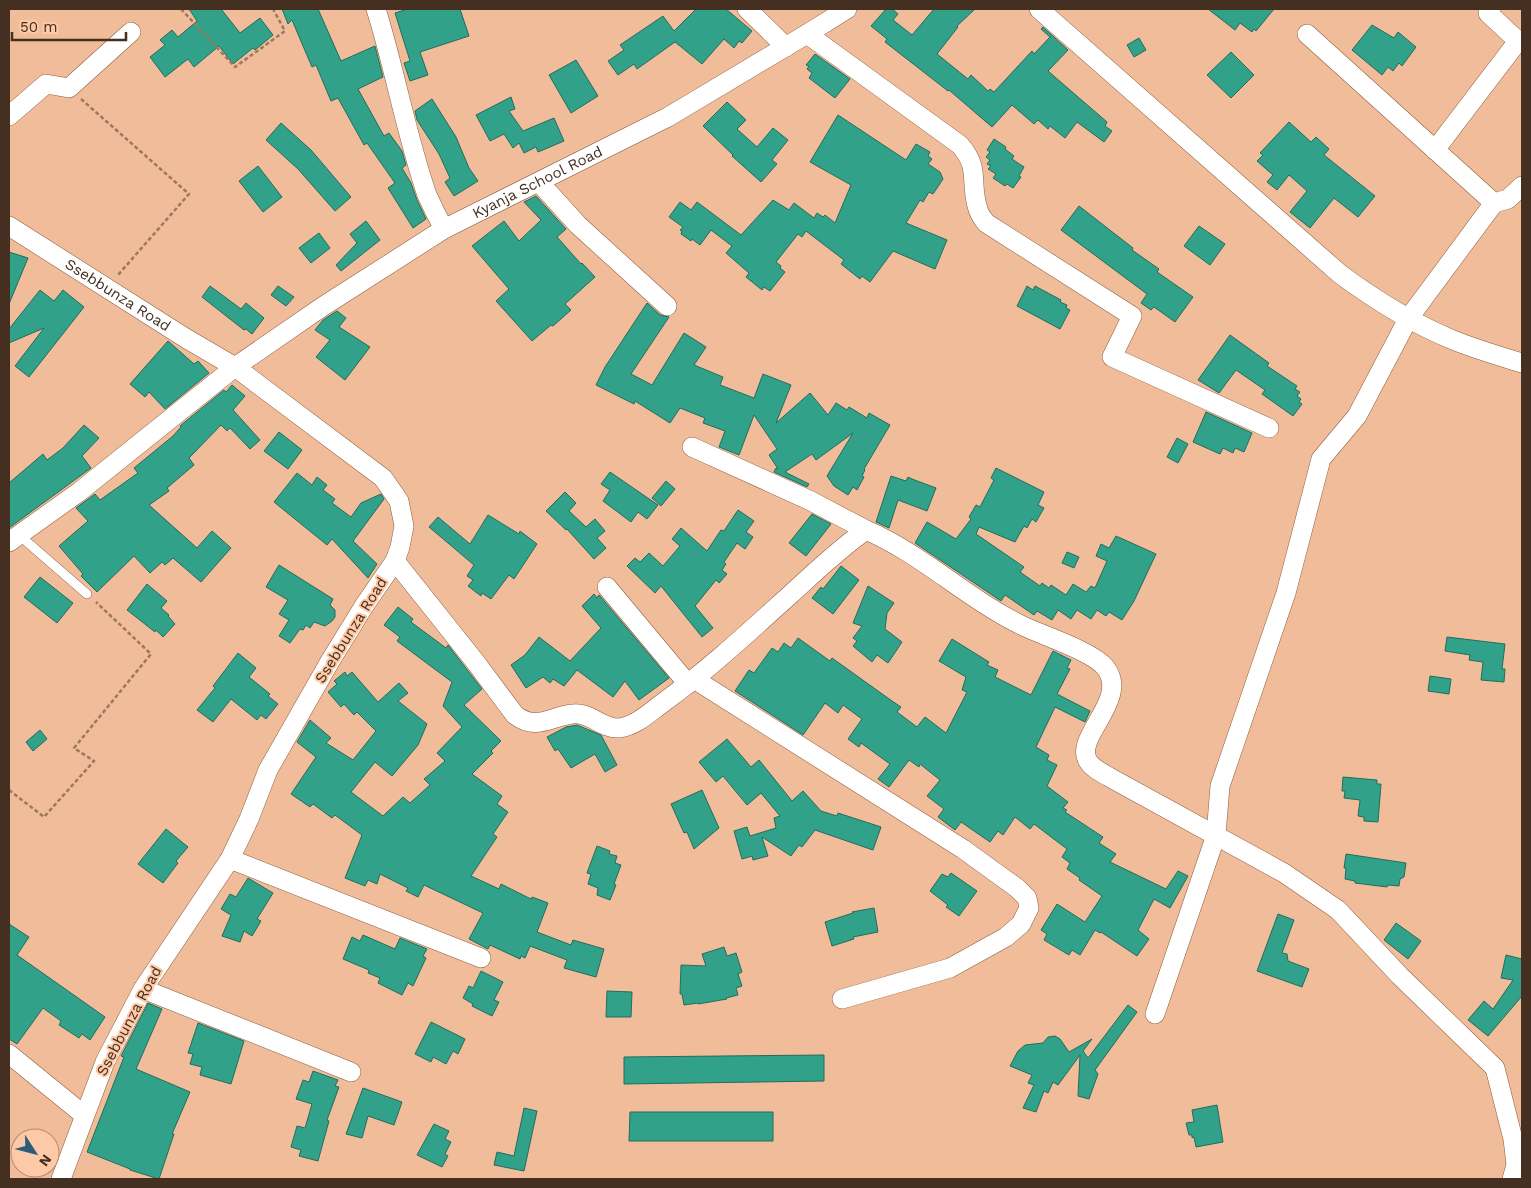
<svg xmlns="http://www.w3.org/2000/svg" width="1531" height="1188" viewBox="0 0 1531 1188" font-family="'Work Sans',sans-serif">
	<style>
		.building { fill: #31a189; stroke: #246c5c }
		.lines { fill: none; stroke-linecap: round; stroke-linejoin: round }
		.lane-casing { stroke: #8c5e3e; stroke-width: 10 }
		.street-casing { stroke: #8c5e3e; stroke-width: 20 }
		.path { stroke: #9d785f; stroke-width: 2.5; stroke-dasharray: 4 2.5; stroke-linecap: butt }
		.lane { stroke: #fff; stroke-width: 9 }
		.street { stroke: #fff; stroke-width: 19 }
		.labels { text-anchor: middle; stroke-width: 4; stroke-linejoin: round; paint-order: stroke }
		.street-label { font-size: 15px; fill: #442f21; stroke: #fdc9a6 }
	</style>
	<rect width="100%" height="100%" fill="#f0bc99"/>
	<g class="building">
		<polygon points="189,9 221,9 240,33 260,18 273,35 255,50 253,48 233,64 219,46 194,67 188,59 165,77 150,57 165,45 160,40 172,30 178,37 197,21"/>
		<polygon points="282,9 318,9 341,61 375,46 383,77 358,89 384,136 389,133 402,151 406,165 402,168 411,183 417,200 426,219 413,228 388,188 395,183 367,143 364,145 338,98 331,101 316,65 312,67 292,20 288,24"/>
		<polygon points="408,9 460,9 469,36 420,52 428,75 410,81 404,63 410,61 395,13"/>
		<polygon points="696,9 726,9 752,31 742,43 739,41 734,48 724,39 702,64 675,42 637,69 634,64 618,75 608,61 624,50 620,45 663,16 674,31"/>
		<polygon points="886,9 892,9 898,14 893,20 912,35 934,9 975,9 957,26 958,27 937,54 968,79 971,75 988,91 990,89 994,92 1032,51 1034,54 1050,37 1041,29 1043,27 1068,50 1048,71 1107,122 1105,126 1112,131 1104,142 1077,122 1065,138 1050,126 1048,129 1038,120 1034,124 1012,105 992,127 949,90 948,91 885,42 887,39 871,26"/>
		<polygon points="1208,9 1274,9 1256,31 1254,29 1252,32 1240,23 1235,30"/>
		<polygon points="1372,25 1394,38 1398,32 1416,47 1402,66 1399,63 1393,71 1388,67 1382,75 1352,50"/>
		<polygon points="1139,38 1146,50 1134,57 1127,45"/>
		<polygon points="1231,52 1254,75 1231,98 1207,75"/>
		<polygon points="815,54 850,79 835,98 809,78 812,73 807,69 809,66 806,65"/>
		<polygon points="576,60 598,96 571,113 549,75"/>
		<polygon points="511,97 515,109 509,111 523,131 554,118 564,141 538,152 536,147 524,153 519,143 513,148 504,134 490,141 476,115"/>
		<polygon points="432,99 456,137 469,168 478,181 454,196 445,182 450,178 439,154 417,120 415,111"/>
		<polygon points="727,102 746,120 737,129 757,147 773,128 788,140 772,160 777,164 761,182 732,156 733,155 703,126"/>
		<polygon points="838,115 906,160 916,144 930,152 928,156 932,159 928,164 940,172 943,179 933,194 929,192 923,202 920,200 906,223 947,240 935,269 893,251 870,282 862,276 860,279 841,264 844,260 806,231 802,237 798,234 776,262 781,266 780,268 785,272 770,291 764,287 762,290 746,277 749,273 726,253 732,246 711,230 700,245 692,239 691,241 681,234 682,231 680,230 683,227 669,217 680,202 691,210 697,202 741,235 773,200 789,210 794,203 814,218 817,213 823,217 825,215 835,223 851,185 810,162"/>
		<polygon points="1289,122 1311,142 1316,137 1329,149 1324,155 1375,196 1358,217 1334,198 1310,228 1290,212 1307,191 1289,175 1277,190 1267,182 1273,175 1257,161 1263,155 1260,153"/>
		<polygon points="281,123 311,150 351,197 335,211 298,169 266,140"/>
		<polygon points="994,139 1006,147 1005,149 1014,156 1012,159 1024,167 1019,176 1021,177 1013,188 1007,184 1005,186 993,178 996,174 988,169 991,166 987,164 990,160 986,157 990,152 987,150"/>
		<polygon points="258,166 282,197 263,212 239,181"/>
		<polygon points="536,196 566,229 557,237 581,264 582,263 595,277 565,304 571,310 553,326 551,325 532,341 496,301 509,289 472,246 504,221 519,241 541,220 524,202"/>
		<polygon points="1079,206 1133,248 1132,250 1159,269 1157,272 1193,297 1175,322 1154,307 1151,310 1141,303 1147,294 1061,230"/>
		<polygon points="366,221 380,240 341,271 336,265 357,243 350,234"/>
		<polygon points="1199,226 1225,244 1210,265 1184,246"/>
		<polygon points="319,233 330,248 311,263 299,248"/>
		<polygon points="9,252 28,258 9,304"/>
		<polygon points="210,286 241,309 246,303 264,318 252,334 246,329 244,330 202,297"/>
		<polygon points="278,286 294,297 286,306 271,295"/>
		<polygon points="1027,286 1033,290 1035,286 1061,300 1060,302 1067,305 1066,308 1070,310 1060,329 1017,306"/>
		<polygon points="40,290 54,301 63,290 84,307 29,377 15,366 44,328 9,343 9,329"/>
		<polygon points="647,303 660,315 669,317 631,374 652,385 684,333 706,347 694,365 723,377 720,385 754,398 763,374 791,385 776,423 810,393 828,415 836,403 847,410 849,407 867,418 869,413 890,425 864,469 865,470 862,476 864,477 857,490 853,487 848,495 834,486 827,476 853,433 816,460 812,454 785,472 809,484 807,487 774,472 776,468 778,469 769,455 777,449 754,415 739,455 719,447 725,431 703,423 705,418 680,408 670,423 635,401 634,404 596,385 605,367"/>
		<polygon points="337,311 346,318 339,327 370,347 345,380 316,357 330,340 315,330 323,320"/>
		<polygon points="1230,335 1269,363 1267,366 1297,386 1295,389 1300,392 1297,396 1301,399 1299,402 1302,404 1293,416 1262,394 1265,390 1236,370 1219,393 1198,380"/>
		<polygon points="168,341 194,364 198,361 209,373 165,409 149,392 145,397 130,384"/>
		<polygon points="232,385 245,396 233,410 260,440 250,449 230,428 227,431 221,425 189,458 194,465 167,488 169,491 149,505 197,548 212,531 231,548 201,582 173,558 165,565 162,562 150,573 134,556 97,592 81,576 83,574 59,546 88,521 76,508 95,494 100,500 138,473 134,468 173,436 181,427 180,426 224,390 226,392"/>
		<polygon points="1206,412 1252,433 1244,452 1235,448 1233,453 1223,448 1220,454 1193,442"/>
		<polygon points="84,425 99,438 82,456 91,468 9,528 9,483 43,454 47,460 63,448"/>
		<polygon points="279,432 302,450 288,469 264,451"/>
		<polygon points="1177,438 1188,444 1178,463 1167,457"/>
		<polygon points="996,468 1044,492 1038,505 1044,508 1036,522 1032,519 1027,528 1024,526 1015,542 979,527 976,534 1024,567 1020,572 1040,586 1042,583 1049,588 1051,585 1066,595 1073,584 1086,592 1091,586 1095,588 1107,561 1096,556 1101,544 1109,548 1116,536 1156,554 1134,601 1122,620 1109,612 1106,616 1097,610 1091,619 1077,610 1071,619 1058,610 1052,620 1037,611 1034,615 1005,595 1001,601 915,543 927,522 956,539 971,519 969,517 976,505 980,507 982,503 994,480 991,478"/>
		<polygon points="610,472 658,505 647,519 638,512 631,522 603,501 610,490 601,484"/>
		<polygon points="297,473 312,485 317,477 327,485 323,490 335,499 332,503 351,517 361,503 381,494 384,499 353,541 377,564 368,578 332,539 327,545 274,502"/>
		<polygon points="891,476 906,481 908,477 912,479 936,488 927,511 898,500 889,528 876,522"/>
		<polygon points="666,481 675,489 661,506 652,498"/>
		<polygon points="565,492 576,503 569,511 586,527 595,519 605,531 597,538 606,548 594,559 567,529 566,530 546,511"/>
		<polygon points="738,510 754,521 746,532 753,537 745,549 737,543 724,562 726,564 722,570 727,574 719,583 716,580 695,606 713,628 702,637 661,586 655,593 627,566 635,558 640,562 649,553 663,566 680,546 672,539 681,528 707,551 721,530 724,531"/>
		<polygon points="812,514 831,524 806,556 789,543"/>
		<polygon points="488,515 519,534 520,531 537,544 514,579 509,575 491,599 482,593 481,596 468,586 473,580 467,576 474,565 429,527 438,517 470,544"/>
		<polygon points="1067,552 1079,557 1074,568 1062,563"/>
		<polygon points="279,565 333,599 330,605 335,610 335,617 332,621 325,626 314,622 310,628 306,625 303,630 300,629 290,643 279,636 289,620 279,614 288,600 266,587"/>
		<polygon points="841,566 859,580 833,614 812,598 821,587 823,589"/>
		<polygon points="40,577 73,603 57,623 24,597"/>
		<polygon points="147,584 167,601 161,608 169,615 168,616 175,624 163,637 156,630 155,632 127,610"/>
		<polygon points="868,586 894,603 887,613 885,629 902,642 888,663 877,655 872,662 853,646 857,641 853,638 862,626 853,623"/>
		<polygon points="594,594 597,598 599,595 669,678 639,700 625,681 613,697 577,670 564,686 553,679 550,683 543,677 526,688 511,665 525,655 539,637 570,661 601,628 582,606"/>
		<polygon points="398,607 413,619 411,622 446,648 448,645 468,671 482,689 464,705 501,741 491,751 493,753 472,774 502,796 497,804 508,812 493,834 497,837 471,876 499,889 501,884 531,899 532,897 548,903 537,932 571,945 573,940 604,949 596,977 564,968 567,960 530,946 525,958 521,956 520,959 490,945 488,949 469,939 483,913 424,885 418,897 406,891 408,888 380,874 377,884 368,880 365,886 345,878 362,835 335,815 332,818 313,804 310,807 291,794 316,757 297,742 310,720 331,738 326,743 353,760 376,731 357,712 354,715 344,704 341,707 328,692 337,684 334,681 345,672 347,676 352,672 378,702 399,683 408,693 398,701 427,724 418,745 392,776 375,762 351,792 383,816 403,797 410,803 430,785 424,779 445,761 437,753 462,727 443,706 452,682 397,641 400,637 384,625"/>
		<polygon points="1447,637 1505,644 1502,669 1505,669 1504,682 1481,680 1483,662 1469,660 1470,655 1445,651"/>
		<polygon points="798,638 830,661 832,658 892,701 901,707 897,712 917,727 925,717 946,733 967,692 962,690 966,677 939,661 952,639 989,662 987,665 998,670 995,677 1031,695 1053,651 1071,660 1067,668 1070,669 1057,694 1090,711 1085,722 1055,707 1036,747 1049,755 1047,760 1057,765 1047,786 1068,802 1063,808 1067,810 1065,812 1103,837 1099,843 1116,854 1110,862 1166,889 1178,871 1188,876 1170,908 1154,899 1138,930 1149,939 1137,956 1101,932 1100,933 1095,930 1080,955 1072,950 1069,955 1044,940 1047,934 1041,930 1057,904 1085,922 1102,896 1079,880 1080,878 1067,869 1070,863 1062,857 1067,849 1034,824 1030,829 1015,817 1003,835 998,831 990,842 961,822 955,830 938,817 944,809 927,796 940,780 920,764 919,767 909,760 889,787 878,779 890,764 861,743 859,747 848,739 862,719 843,705 838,713 825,703 803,735 735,691 749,670 754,673 772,648 778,652 784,643 791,648"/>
		<polygon points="238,653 256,668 249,677 270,694 268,696 278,704 266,719 261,715 257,720 231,699 213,722 197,710 215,688 213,686"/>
		<polygon points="1430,676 1451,679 1449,694 1428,691"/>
		<polygon points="577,725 601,735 617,765 605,772 595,754 571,768 558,749 555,751 547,737 566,727"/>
		<polygon points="40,730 47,739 33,751 26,742"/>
		<polygon points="727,739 751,767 759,760 792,801 803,791 821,811 837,816 838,813 881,827 873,850 815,830 802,847 799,845 791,856 762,837 768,856 753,860 752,856 742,859 734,831 747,827 750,836 776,828 774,818 780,816 761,793 747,805 723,776 716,782 699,762"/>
		<polygon points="1343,777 1377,780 1377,784 1381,784 1378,822 1364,821 1364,817 1358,816 1360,800 1344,798 1345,791 1342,791"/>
		<polygon points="702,790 719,828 694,849 687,832 684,833 671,804"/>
		<polygon points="166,829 188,847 176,861 178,863 163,883 138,864"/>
		<polygon points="597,846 610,851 609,854 617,856 615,863 621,865 614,884 616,885 610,900 597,895 598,888 588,884 591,874 587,873"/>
		<polygon points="1346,854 1406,863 1404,877 1400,879 1399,886 1388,885 1387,887 1355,883 1355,881 1345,879 1346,868 1344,868"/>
		<polygon points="951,873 977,891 959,916 946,907 948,905 930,891 942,874 948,877"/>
		<polygon points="248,878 273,893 257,919 261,921 252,936 244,931 240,942 222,936 231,915 221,909 230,894 236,897"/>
		<polygon points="874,908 878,932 853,937 854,939 832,946 825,922 853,913 852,912"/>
		<polygon points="1278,914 1294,920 1282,953 1287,954 1288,961 1309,969 1302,987 1257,971"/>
		<polygon points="1396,923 1421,941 1408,959 1384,940"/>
		<polygon points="9,924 29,937 17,955 105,1017 90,1040 82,1034 79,1038 59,1025 61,1021 43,1008 17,1044 9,1039"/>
		<polygon points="363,935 395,949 400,938 427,949 423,956 426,958 413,986 408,983 402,995 378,983 380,978 368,973 369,970 343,959 352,937 360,941"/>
		<polygon points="724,947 727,956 736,953 742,972 738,974 742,986 736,988 738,995 726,998 727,999 698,1004 698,1003 684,1005 682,994 680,994 681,965 706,966 702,954"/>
		<polygon points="1506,955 1522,959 1522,996 1488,1036 1468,1020 1484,1001 1493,1009 1513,980 1501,978"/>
		<polygon points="481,971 503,982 494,1000 499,1002 492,1016 472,1006 473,1004 463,998 469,986 473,988"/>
		<polygon points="607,991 632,992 631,1017 606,1017"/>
		<polygon points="148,1003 162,1009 136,1069 190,1092 172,1134 174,1134 159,1179 130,1170 130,1169 87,1152 124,1057 121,1056"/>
		<polygon points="1128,1005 1137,1012 1095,1070 1098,1074 1089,1099 1078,1096 1080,1055 1058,1085 1053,1082 1048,1093 1044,1091 1036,1112 1023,1108 1034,1085 1028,1083 1032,1075 1010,1066 1018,1051 1025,1045 1043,1043 1048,1037 1055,1036 1060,1039 1069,1052 1092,1039 1083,1051 1088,1058"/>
		<polygon points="431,1022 465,1039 458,1054 453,1051 446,1064 433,1057 431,1062 415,1054"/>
		<polygon points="198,1023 244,1041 231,1084 200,1075 202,1067 190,1064 193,1054 188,1053"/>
		<polygon points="824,1055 824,1081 624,1084 624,1057"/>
		<polygon points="313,1071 338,1080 335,1086 339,1087 327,1120 329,1121 318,1161 299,1156 301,1150 291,1147 297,1126 305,1128 312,1104 296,1099 303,1080 309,1082"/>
		<polygon points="363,1088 402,1102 394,1125 368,1116 362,1138 346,1134"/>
		<polygon points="1217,1105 1223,1142 1196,1147 1194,1137 1192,1138 1192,1135 1189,1135 1186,1123 1194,1122 1192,1110"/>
		<polygon points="524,1108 537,1111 524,1171 494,1165 497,1152 514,1156"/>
		<polygon points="630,1112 773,1112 773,1141 629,1141"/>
		<polygon points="434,1124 449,1131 445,1139 451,1142 445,1154 448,1156 442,1167 417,1155"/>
	</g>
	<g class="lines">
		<g class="lane-casing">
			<polyline id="lane" points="19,535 87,594"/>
		</g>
		<g class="street-casing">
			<g id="street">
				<path d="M376,9C395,70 406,134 427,195C432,206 438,218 444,229"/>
				<polyline points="747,9 786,47"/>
				<path d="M1039,9L1340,274C1375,300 1412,323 1453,340C1475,349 1499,356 1522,363"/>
				<path d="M807,34L960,145C981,169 969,182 978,209C979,214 983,219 986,223L1132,316L1112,357L1269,428"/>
				<polyline points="1307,34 1494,203 1508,199 1522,186"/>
				<polyline points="9,116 46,84 69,88 131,32"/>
				<polyline points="1435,150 1518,41 1488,13 1491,9"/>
				<polyline points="539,182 578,225 667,306"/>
				<path id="s1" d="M9,226L187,339L235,367L383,478L399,501L404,526L400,547L395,561L364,606L329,663L268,770L249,819L230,859L143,989L105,1062L61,1179"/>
				<polyline points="692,447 811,501 866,530"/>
				<path id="s2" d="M9,542L79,492L235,367L322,307L444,229L668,117L807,34L847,9"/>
				<path d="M395,561L477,664L515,715C536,731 550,717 572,714C589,711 602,729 619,728C636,726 650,712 664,702C709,669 750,631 791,594C815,572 839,549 866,530C922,554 966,598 1021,625C1041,635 1092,651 1105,667C1131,699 1073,737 1088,761C1092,768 1102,773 1109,777L1284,873L1338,910L1400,976L1495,1068L1513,1139L1516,1165L1512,1179"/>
				<polyline points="607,587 688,684"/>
				<polyline points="694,679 963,849 1017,888 1027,898 1029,908 1021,924 1006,937 950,968 842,999"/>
				<polyline points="230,859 481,958"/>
				<polyline points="143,989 351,1072"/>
				<polyline points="1155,1014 1216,835 1220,786 1286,593 1321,459 1357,416 1408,319 1494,203"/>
				<polyline points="9,1054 84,1115"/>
			</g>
		</g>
		<g class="path">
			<polyline points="181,9 235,67 285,31 273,9"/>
			<polyline points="81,99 189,194 118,275"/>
			<polyline points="9,790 44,817 94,761 74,748 151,654 96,602"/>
		</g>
		<use href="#lane" class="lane"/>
		<use href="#street" class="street"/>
	</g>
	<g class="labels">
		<g class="street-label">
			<text dy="5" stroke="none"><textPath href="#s2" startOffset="641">Kyanja School Road</textPath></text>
			<text dy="5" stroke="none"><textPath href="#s1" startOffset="129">Ssebbunza Road</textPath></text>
			<text transform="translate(351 630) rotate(-58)" y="5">Ssebbunza Road</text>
			<text transform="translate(129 1021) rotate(-62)" y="5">Ssebbunza Road</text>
		</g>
	</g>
	<rect width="1531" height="1188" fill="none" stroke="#442f21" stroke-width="20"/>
	<g transform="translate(35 1153) rotate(126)"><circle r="24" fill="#fdc9a6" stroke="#b38b71"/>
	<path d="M0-4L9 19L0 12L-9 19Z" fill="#295d79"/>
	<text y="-8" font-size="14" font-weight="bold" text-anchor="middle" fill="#442f21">N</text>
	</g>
	<path d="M12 32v8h114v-8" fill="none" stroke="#442f21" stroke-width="2.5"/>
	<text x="20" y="32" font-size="15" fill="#442f21" stroke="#fdc9a6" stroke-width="4" paint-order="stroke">50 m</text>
</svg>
